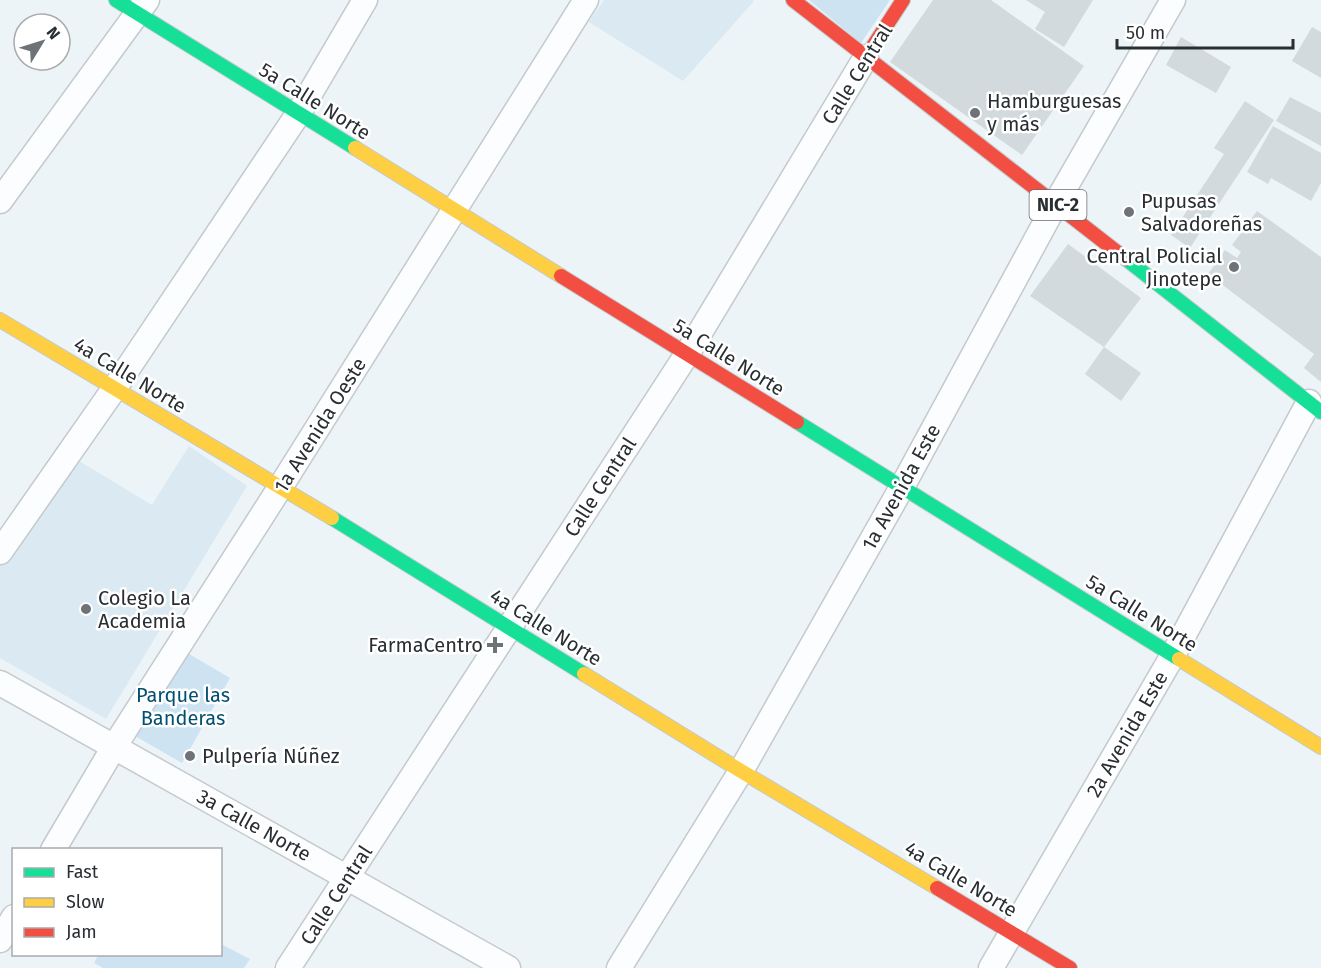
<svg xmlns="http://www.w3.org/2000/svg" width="1321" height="968" viewBox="0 0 1321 968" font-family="'Fira Sans',sans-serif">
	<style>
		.built { fill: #dae9f2 }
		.green { fill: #cde3f1 }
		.building { fill: #d3dadd }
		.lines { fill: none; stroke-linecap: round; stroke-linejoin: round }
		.street-casing { stroke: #c3c9cd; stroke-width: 27 }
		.fast-casing { stroke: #c3c9cd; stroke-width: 16 }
		.slow-casing { stroke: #c3c9cd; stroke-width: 16 }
		.jam-casing { stroke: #c3c9cd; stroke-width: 16 }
		.street { stroke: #fcfdfe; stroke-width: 24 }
		.fast { stroke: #16e098; stroke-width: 14 }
		.slow { stroke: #ffcf43; stroke-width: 14 }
		.jam { stroke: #f24e42; stroke-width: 14 }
		.poi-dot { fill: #6d7377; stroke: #fff; stroke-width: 2 }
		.labels { text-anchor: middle; stroke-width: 5; stroke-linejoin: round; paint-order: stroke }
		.shield { fill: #fff; stroke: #696d70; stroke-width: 1.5 }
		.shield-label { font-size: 18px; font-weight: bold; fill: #292e32 }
		.street-label { font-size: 20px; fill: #292e32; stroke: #fff }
		.poi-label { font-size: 20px; fill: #292e32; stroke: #fff; text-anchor: start }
		.park-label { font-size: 20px; fill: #034f70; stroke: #fff }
	</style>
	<rect width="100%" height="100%" fill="#ecf4f8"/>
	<g class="built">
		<polygon points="604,0 752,0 754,1 683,81 589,22"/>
		<polygon points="189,446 247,486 106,719 0,658 0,560 74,458 152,505"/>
	</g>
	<g class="green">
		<polygon points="809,0 890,0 861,43"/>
		<polygon points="184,651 230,678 182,763 135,736"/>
		<polygon points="221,944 250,959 244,968 103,968 94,963 98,955 220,954"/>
	</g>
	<g class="building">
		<polygon points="933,0 991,0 1084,66 1022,155 890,62"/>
		<polygon points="1026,0 1093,0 1064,47 1035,29 1045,12"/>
		<polygon points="1312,27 1321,32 1321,78 1292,61"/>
		<polygon points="1181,37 1231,67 1216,93 1166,65"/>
		<polygon points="1290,97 1321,113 1321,146 1276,121"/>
		<polygon points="1245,101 1274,120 1190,248 1171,235 1224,154 1214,148"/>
		<polygon points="1273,126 1321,153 1321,183 1311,201 1271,178 1268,184 1247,172"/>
		<polygon points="1257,211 1321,257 1321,382 1304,368 1314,354 1208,274 1225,250 1237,258 1241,252 1232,245"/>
		<polygon points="1068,244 1141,298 1104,347 1030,296"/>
		<polygon points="1104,347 1141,373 1121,401 1085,374"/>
	</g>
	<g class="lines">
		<g class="street-casing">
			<g id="street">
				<polyline points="0,201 147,0"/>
				<polyline points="0,552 114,389 298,114 365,0"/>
				<polyline points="0,683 508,968"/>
				<polyline points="53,850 114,747 281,486 586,0"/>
				<polyline points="0,940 14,917"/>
				<polyline points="288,968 687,354 866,57"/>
				<polyline points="619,968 741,771 902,487 1056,203 1173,0"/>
				<polyline points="991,968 1173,655 1309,402"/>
			</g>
		</g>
		<g class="fast-casing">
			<g id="fast">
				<polyline points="116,0 355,148"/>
				<polyline points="1126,259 1321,412"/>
				<polyline points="797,422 1179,659"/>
				<polyline points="332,518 584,674"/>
			</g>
		</g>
		<g class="slow-casing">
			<g id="slow">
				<polyline points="355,148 561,276"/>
				<polyline points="0,320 332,518"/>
				<polyline points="1179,659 1321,747"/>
				<polyline points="584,674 741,771 937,888"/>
			</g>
		</g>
		<g class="jam-casing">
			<g id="jam">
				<polyline points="793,0 1126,259"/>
				<polyline points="866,57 903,0"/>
				<polyline points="561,276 797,422"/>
				<polyline points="937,888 1070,968"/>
			</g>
		</g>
		<use href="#street" class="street"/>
		<use href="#fast" class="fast"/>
		<use href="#slow" class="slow"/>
		<use href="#jam" class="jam"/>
	</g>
	<g class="poi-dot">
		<circle cx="975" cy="113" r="6"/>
		<circle cx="1129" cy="212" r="6"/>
		<circle cx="1234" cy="267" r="6"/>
		<circle cx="86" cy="609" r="6"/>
		<path d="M492 636h6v6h6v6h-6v6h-6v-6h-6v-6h6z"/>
		<circle cx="190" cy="756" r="6"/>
	</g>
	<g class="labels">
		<rect class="shield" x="1029.5" y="190" width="57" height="30" rx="4.5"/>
		<g class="shield-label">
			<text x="1058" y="211">NIC-2</text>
		</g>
		<g class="street-label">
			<text transform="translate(857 74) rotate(-58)" y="7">Calle Central</text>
			<text transform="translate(315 101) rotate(32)" y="7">5a Calle Norte</text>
			<text transform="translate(729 357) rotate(32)" y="7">5a Calle Norte</text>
			<text transform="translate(130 375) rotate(31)" y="7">4a Calle Norte</text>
			<text transform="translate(320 425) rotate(-58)" y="7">1a Avenida Oeste</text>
			<text transform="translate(600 487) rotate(-57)" y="7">Calle Central</text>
			<text transform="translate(901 487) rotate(-61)" y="7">1a Avenida Este</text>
			<text transform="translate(1142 613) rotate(32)" y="7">5a Calle Norte</text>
			<text transform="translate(546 627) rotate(32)" y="7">4a Calle Norte</text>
			<text transform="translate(1127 734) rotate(-60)" y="7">2a Avenida Este</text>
			<text transform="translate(254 825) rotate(29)" y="7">3a Calle Norte</text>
			<text transform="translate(961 879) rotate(31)" y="7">4a Calle Norte</text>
			<text transform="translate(336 895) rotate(-57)" y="7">Calle Central</text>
		</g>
		<g class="poi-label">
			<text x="987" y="108">Hamburguesas<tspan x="987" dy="23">y más</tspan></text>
			<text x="1141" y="208">Pupusas<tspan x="1141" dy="23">Salvadoreñas</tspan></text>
			<text x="1222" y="263" text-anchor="end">Central Policial<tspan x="1222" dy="23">Jinotepe</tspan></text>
			<text x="98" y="605">Colegio La<tspan x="98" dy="23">Academia</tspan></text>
			<text x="483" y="652" text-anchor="end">FarmaCentro</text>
			<text x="202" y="763">Pulpería Núñez</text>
		</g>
		<g class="park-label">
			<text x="183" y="702">Parque las<tspan x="183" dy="23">Banderas</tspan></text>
		</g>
	</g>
	<rect x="12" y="848" width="210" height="108" fill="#ffffff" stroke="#a9abad" stroke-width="1.5"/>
	<rect x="24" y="868" width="30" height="9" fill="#16e098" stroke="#a9abad" stroke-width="1.5"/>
	<text x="66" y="878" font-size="18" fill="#292e32">Fast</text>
	<rect x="24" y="898" width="30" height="9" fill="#ffcf43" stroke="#a9abad" stroke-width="1.5"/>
	<text x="66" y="908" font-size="18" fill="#292e32">Slow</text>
	<rect x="24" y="928" width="30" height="9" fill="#f24e42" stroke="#a9abad" stroke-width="1.5"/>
	<text x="66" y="938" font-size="18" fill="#292e32">Jam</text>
	<g transform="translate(42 42) rotate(52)"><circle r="28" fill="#ffffff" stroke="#a9abad" stroke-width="1.5"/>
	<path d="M0-4.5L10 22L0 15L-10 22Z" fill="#6d7377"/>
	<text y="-9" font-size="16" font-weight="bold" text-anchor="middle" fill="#292e32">N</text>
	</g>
	<path d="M1117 39v9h176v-9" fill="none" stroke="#292e32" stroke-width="3"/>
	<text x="1126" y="39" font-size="18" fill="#292e32" stroke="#ffffff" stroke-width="4.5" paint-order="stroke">50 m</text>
</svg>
